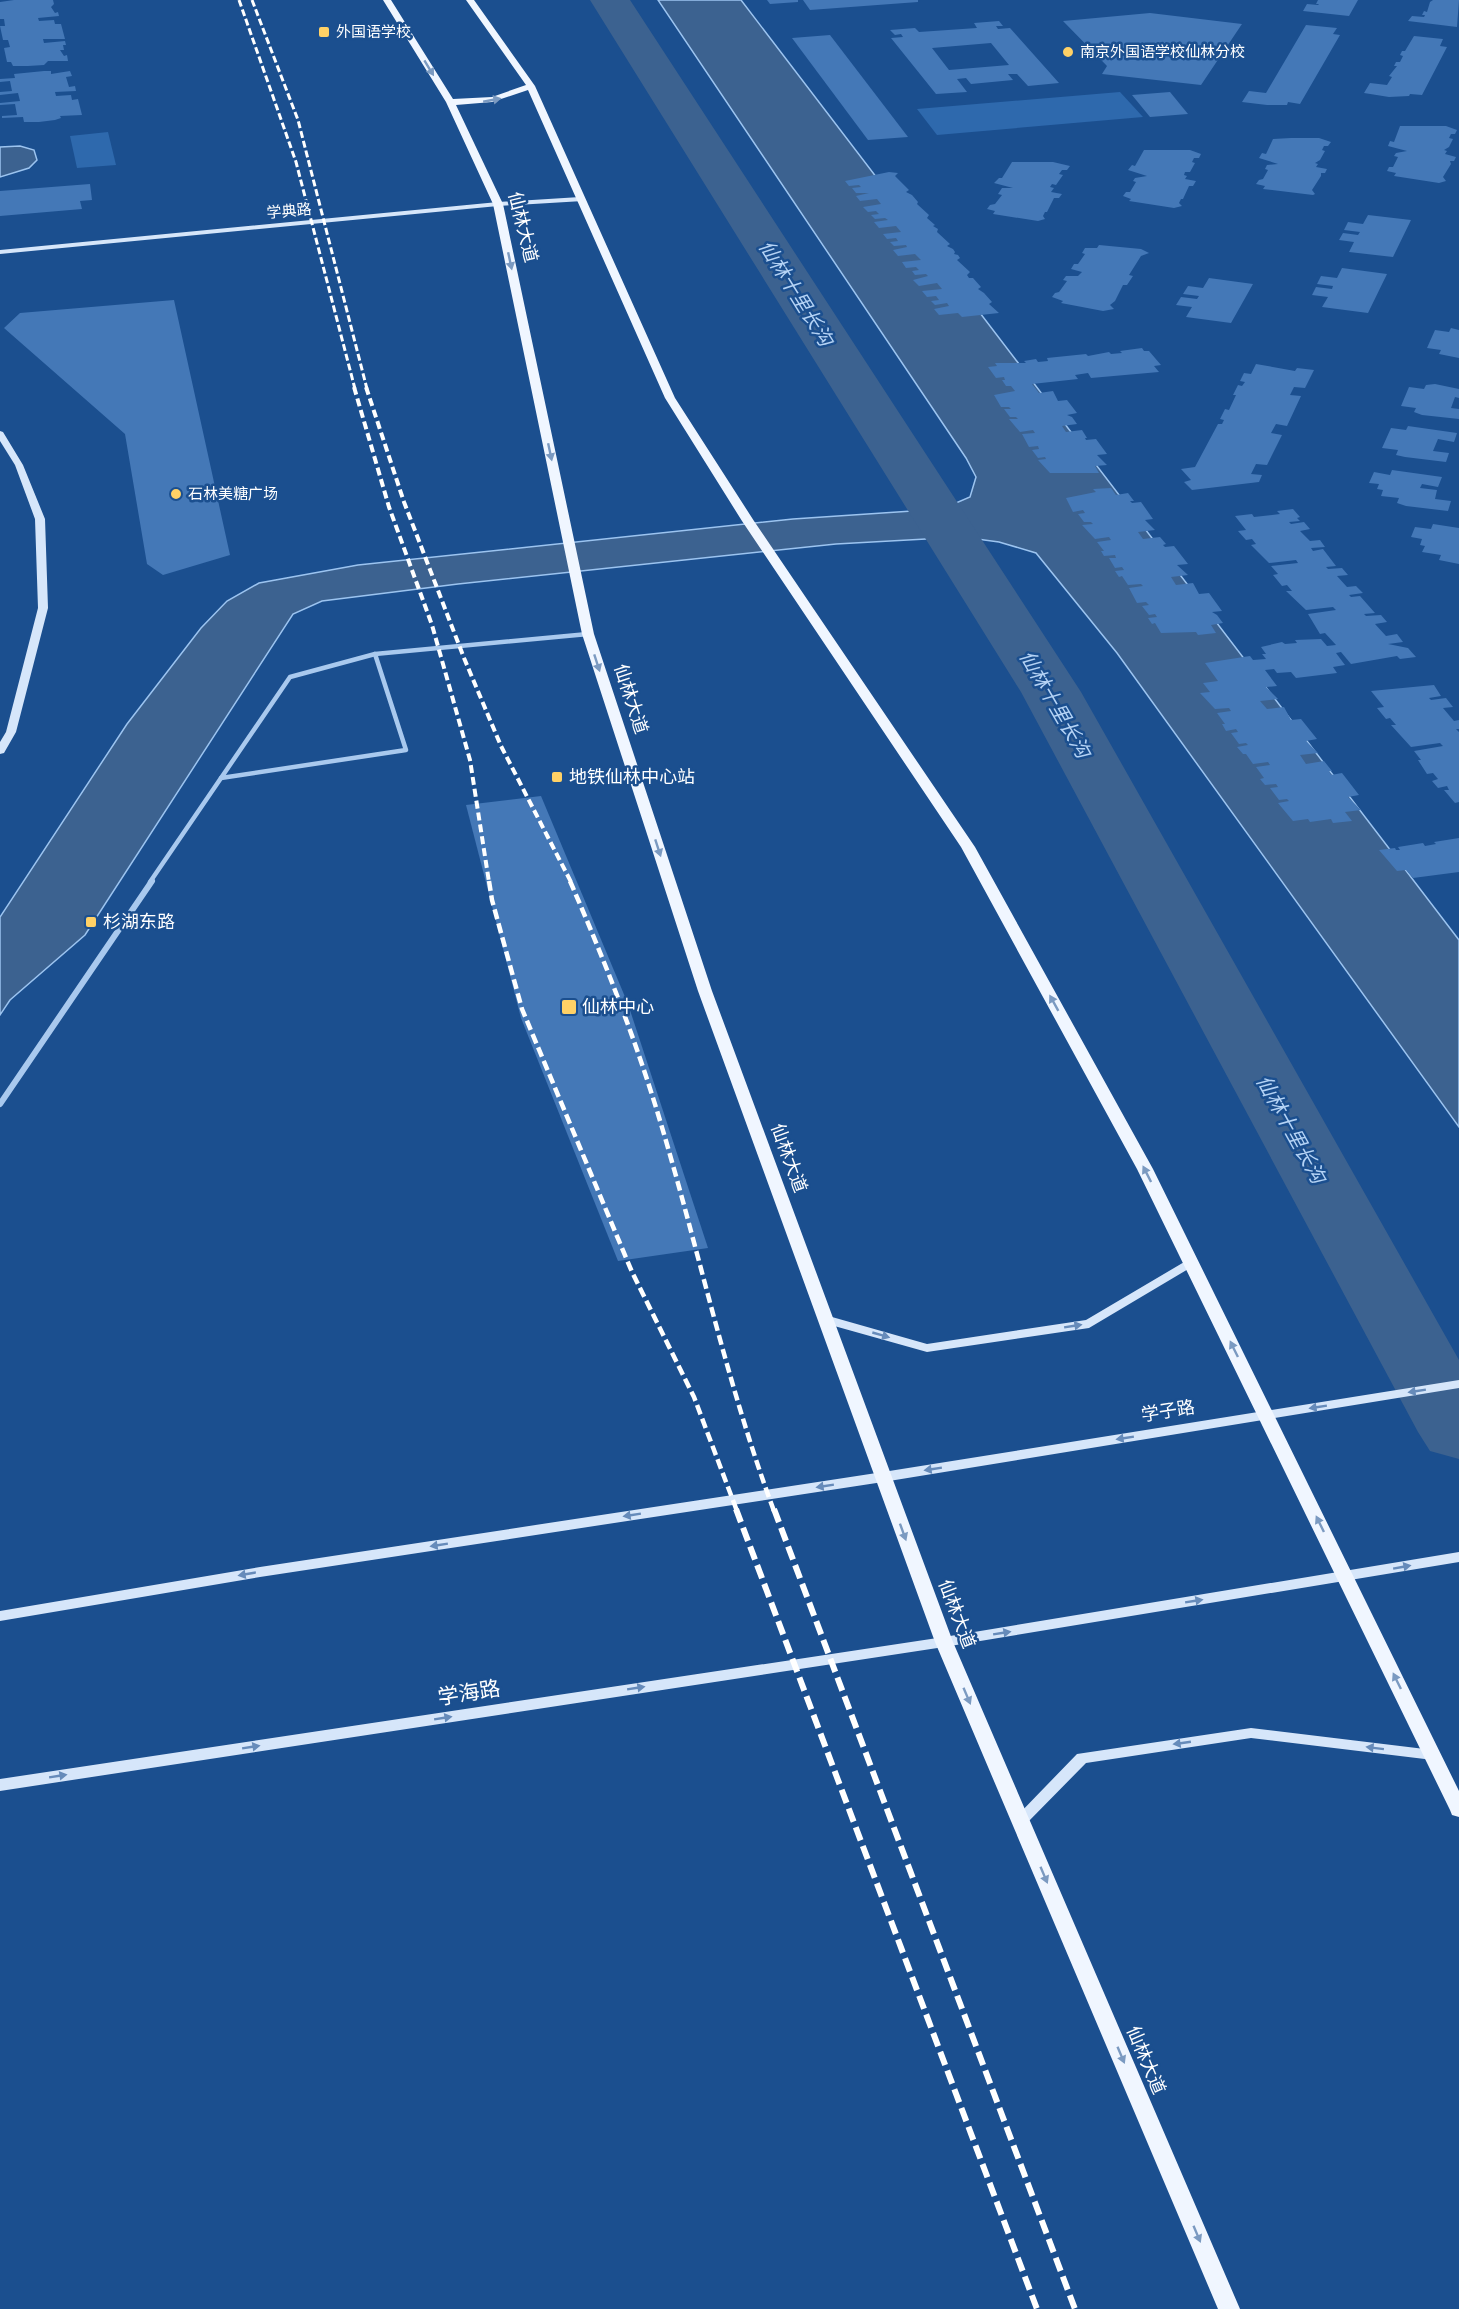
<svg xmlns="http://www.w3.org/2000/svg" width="1459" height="2309" viewBox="0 0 1459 2309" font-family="Rubik,'Noto Sans SC',sans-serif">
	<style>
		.green { fill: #2e69ad }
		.water { fill: #3c6290; stroke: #9cc4f0; stroke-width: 1.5 }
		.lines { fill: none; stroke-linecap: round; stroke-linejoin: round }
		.river { fill: #3c6290; fill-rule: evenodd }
		.building { fill: #4478b7; fill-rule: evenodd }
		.street-far1 { stroke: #a9c9ee; stroke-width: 4.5 }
		.street { stroke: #a9c9ee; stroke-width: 6 }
		.secondary { fill: #d6e6fa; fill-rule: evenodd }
		.primary { fill: #f0f6ff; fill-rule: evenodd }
		.rail-far3 { stroke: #fff; stroke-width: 3; stroke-dasharray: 7 3; stroke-linecap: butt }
		.rail-far2 { stroke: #fff; stroke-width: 4; stroke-dasharray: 8 4; stroke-linecap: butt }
		.rail-far1 { stroke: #fff; stroke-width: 4.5; stroke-dasharray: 10 4.5; stroke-linecap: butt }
		.rail { stroke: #fff; stroke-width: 6; stroke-dasharray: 14 6; stroke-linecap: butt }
		.oneway { fill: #7b9ac1 }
		.oneway2 { fill: #668bba }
		.poi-dot { fill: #ffd166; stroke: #1b4f8f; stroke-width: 2 }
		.labels { text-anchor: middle; stroke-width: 5; stroke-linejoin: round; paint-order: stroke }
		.far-poi-label { font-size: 15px; fill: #fff; stroke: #1b4f8f; text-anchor: start }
		.far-street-label { font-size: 15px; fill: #fff; stroke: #1b4f8f }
		.street-label { font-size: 18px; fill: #fff; stroke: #1b4f8f }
		.poi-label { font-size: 18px; fill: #fff; stroke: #1b4f8f; text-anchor: start }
		.water-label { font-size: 20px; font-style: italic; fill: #b5d3f5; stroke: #1b4f8f }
		.near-street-label { font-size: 21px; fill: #fff; stroke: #1b4f8f }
	</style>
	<rect width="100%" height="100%" fill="#1b4f8f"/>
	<g class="green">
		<polygon points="1120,92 1143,117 937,135 917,109"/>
		<polygon points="108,132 116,165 77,168 70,136"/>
	</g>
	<g class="water">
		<polygon points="658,0 741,0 1459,940 1459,1127 1117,653 1036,553 999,542 962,537 836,544 458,584 322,601 293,614 85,935 10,1000 0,1015 0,917 127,724 201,628 227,601 259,583 358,565 793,519 942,509 970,497 976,477 966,458"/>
		<polygon points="0,147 20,146 34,150 37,160 29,168 0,177"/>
	</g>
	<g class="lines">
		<polygon class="river" points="590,0 630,0 1081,692 1459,1360 1459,1459 1430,1451 1418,1432 1021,692"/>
	</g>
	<g class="building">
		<polygon points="14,0 53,0 54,4 51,7 55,13 58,12 59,16 38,18 39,21 54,20 55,24 61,24 65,39 43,39 44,43 65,41 66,45 63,45 64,50 60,50 64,56 67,55 68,61 48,61 44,65 28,66 13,66 11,62 7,62 4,48 10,47 8,40 3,40 0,26 5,26 4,19 0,19 0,2"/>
		<polygon points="767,0 798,0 798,2 770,4"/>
		<polygon points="803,0 918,0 918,2 810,10"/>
		<polygon points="1318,0 1358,0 1349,16 1303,11 1307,4 1318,5 1319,4 1316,4"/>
		<polygon points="1433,0 1459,0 1457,27 1408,21 1412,16 1424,17 1425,15 1422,15 1424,11 1427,12 1430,2"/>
		<polygon points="1150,13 1242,24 1201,85 1102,74 1107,66 1063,21"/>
		<path d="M999,21L1003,26H996L998,29L1010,28L1059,83L1028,86L1017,74H1008L1013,80L971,84L966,78L957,79L967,92L936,94L891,38L903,37L901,34L895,35L890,30L915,28L919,32L977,28L974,23ZM991,43L1009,65L949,70L932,48Z"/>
		<polygon points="1306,25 1337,28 1333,34 1340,35 1300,104 1288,102 1287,105 1267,105 1242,102 1249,91 1266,93"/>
		<polygon points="830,35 908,137 868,140 792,38"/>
		<polygon points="1414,36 1443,39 1440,46 1447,47 1422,95 1410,94 1409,96 1389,97 1364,93 1370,83 1387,85 1392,77 1389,76 1397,66 1394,66 1396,62 1400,62 1403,56 1400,55 1402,51 1405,51"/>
		<polygon points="44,71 51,71 51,74 70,71 72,76 66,77 69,87 75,86 76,91 55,92 56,96 71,95 72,100 78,99 82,115 60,116 61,118 55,120 39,122 24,122 23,117 2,118 2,116 17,115 15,104 0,105 0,103 20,101 18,93 0,95 0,92 12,91 10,81 0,82 0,79 15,78 14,74"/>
		<polygon points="1170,92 1188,114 1150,117 1132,95"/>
		<polygon points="1400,126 1446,126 1457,130 1455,134 1451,134 1449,138 1453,139 1449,147 1444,150 1447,151 1445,154 1456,157 1454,161 1450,161 1451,164 1443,177 1446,181 1439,183 1394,176 1396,173 1387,171 1389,167 1393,167 1398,157 1394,156 1396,153 1407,151 1388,146 1390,141 1394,142"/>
		<polygon points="1291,138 1319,138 1331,142 1328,146 1324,146 1322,150 1325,151 1320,160 1315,163 1318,164 1316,167 1327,169 1325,173 1321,173 1321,176 1312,190 1315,194 1313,195 1263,189 1265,186 1256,184 1259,180 1263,179 1268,170 1265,169 1267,165 1278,164 1259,158 1262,153 1266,154 1273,139"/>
		<polygon points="1144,150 1190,150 1201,154 1199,158 1194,158 1192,162 1195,163 1190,172 1185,172 1184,175 1187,176 1185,179 1196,181 1193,186 1189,186 1183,199 1181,199 1179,203 1182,206 1174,208 1129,201 1131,199 1123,196 1126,192 1130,192 1136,182 1133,181 1135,178 1147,176 1128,170 1132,165 1135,166"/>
		<polygon points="1012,162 1053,162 1070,166 1067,170 1062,170 1059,174 1063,175 1056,185 1052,184 1050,187 1054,188 1051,192 1062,194 1059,198 1054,198 1047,212 1045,212 1043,216 1045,219 1038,221 993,214 995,211 987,209 990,205 995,204 1002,195 998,194 1002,188 1013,188 994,183 999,178 1002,178"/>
		<polygon points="889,172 898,173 895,176 909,190 906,192 912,195 918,202 917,204 929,215 927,218 935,225 933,226 938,229 937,232 950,244 947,246 953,249 955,252 954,254 958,255 960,258 957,260 970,272 967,275 969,278 973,278 981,287 978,289 984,293 992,302 989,304 999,313 962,317 958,313 939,315 934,309 949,306 947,303 935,305 931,301 939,300 936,296 927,297 922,291 942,289 937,283 919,286 913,280 928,276 926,274 915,275 912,271 919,270 916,267 906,268 902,262 921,260 915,254 898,256 893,250 907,247 906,245 894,246 890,242 898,241 896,238 887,239 883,234 901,232 896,226 879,228 874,222 888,220 885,218 875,219 871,215 879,214 876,211 868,212 863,207 881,204 877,199 860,201 856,196 869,193 856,193 852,188 861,187 859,185 849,186 845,181"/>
		<polygon points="90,184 92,200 80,201 82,209 0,216 0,191"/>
		<polygon points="1368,215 1411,220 1393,257 1349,252 1354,242 1339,240 1343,233 1358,235 1360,232 1344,230 1348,222 1363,224"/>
		<polygon points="1099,245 1141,249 1149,253 1141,256 1129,275 1133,276 1127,285 1123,285 1115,301 1110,305 1114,309 1103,311 1061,303 1063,301 1052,297 1055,293 1059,292 1067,281 1063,280 1066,276 1078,276 1082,272 1071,269 1074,264 1078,264 1085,254 1082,253 1085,248 1097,248"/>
		<polygon points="1342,268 1387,274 1368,313 1322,307 1328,297 1312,295 1316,287 1332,289 1333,286 1317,284 1321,276 1337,278"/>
		<polygon points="1209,278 1253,284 1231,323 1186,317 1192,307 1176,305 1181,297 1197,299 1199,296 1183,294 1188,286 1203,288"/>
		<polygon points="174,300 230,555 163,575 147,564 125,434 4,328 20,313"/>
		<polygon points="1451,328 1459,330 1459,358 1439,354 1441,350 1427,348 1435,330 1449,332"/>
		<polygon points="1142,348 1144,351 1149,351 1161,365 1154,366 1159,372 1091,378 1088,373 1075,375 1078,379 1032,384 1039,393 1053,391 1058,401 1067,400 1077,413 1067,415 1072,417 1077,424 1062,426 1066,432 1082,430 1087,438 1085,438 1086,440 1096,439 1107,454 1097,455 1107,465 1095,466 1099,473 1050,473 1038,460 1046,459 1045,457 1038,458 1032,450 1039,449 1038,446 1029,447 1022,434 1035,433 1033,430 1020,432 1009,419 1018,419 1016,417 1010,417 1004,409 1011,409 1009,407 1001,407 994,395 1015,391 1011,386 1006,386 1002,380 1005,380 1004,377 996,378 988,367 997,366 995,363 1026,363 1024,361 1036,359 1038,362 1048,361 1047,358 1086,354 1088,356 1109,352 1111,354 1122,353 1120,351"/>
		<polygon points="1256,364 1295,371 1297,368 1314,370 1305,388 1294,387 1290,395 1301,396 1287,426 1276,424 1271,433 1282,435 1267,465 1256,464 1251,474 1262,475 1259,482 1192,490 1184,482 1191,480 1181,469 1195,467 1218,424 1222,424 1224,420 1220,419 1225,409 1229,410 1236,395 1233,395 1238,385 1242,386 1245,382 1240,381 1244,373 1251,374"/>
		<polygon points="1435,384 1459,389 1459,398 1455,397 1451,408 1459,409 1459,419 1422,415 1414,412 1416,408 1401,406 1409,387 1424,389 1426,385"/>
		<polygon points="1408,426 1457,433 1454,442 1438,439 1433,451 1449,453 1446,462 1405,457 1396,455 1398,450 1382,448 1391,428 1406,430"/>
		<polygon points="1392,470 1442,477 1438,487 1422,484 1420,488 1437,490 1435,499 1451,501 1448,511 1406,506 1397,503 1399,498 1381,496 1383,490 1377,489 1379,484 1369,483 1374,472 1390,475"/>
		<polygon points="1111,488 1116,495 1128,493 1134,501 1130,501 1132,503 1141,502 1153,519 1145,520 1155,530 1138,532 1143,539 1160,537 1166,544 1163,545 1165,547 1174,546 1188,564 1177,565 1188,575 1171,577 1176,585 1193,583 1199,594 1209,593 1222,611 1212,612 1217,615 1223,623 1211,625 1216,633 1198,635 1196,632 1161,633 1155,623 1152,624 1148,618 1157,617 1155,614 1149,615 1142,606 1149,605 1146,602 1137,603 1129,588 1143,586 1141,584 1128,585 1122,576 1119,577 1115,571 1124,570 1122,567 1115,568 1109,558 1116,558 1115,555 1104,556 1101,551 1104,551 1097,542 1111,540 1109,537 1095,539 1082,525 1093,524 1091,522 1084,522 1078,514 1085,513 1083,510 1073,512 1066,498 1096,492 1093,489"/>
		<polygon points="1293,509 1300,517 1297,518 1300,521 1289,522 1291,524 1304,522 1310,529 1300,531 1310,541 1320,540 1325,547 1311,548 1313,551 1323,549 1336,566 1326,567 1328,569 1342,568 1348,575 1337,576 1347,587 1356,586 1363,593 1349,595 1351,597 1360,596 1375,613 1364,614 1366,616 1381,615 1387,622 1375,624 1386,636 1397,634 1403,642 1388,644 1408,648 1416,657 1400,659 1397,656 1351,664 1341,652 1336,653 1345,665 1333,667 1337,673 1296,678 1291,672 1277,673 1274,669 1265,670 1277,686 1266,687 1278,699 1260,701 1267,709 1284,707 1291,720 1301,719 1317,739 1306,741 1318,753 1300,755 1306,764 1324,761 1332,771 1329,771 1331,775 1342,773 1359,795 1348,797 1361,810 1345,812 1352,821 1333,823 1331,819 1310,822 1308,819 1293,821 1278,803 1289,801 1287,799 1279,800 1270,788 1278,787 1276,784 1265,785 1260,779 1264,778 1256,767 1270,765 1268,762 1253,764 1246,754 1243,754 1237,747 1248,745 1246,743 1239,744 1231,733 1238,732 1236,729 1226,731 1222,724 1225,724 1217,713 1231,711 1229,708 1215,709 1200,693 1210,692 1203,683 1218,681 1205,663 1250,656 1253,660 1266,659 1262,654 1266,654 1261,647 1282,642 1285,644 1297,643 1295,640 1321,639 1327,646 1336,645 1325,633 1320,634 1308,614 1336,610 1333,607 1306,610 1286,591 1292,591 1287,585 1282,586 1273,575 1278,574 1271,566 1298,563 1296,560 1269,563 1251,545 1256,544 1252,539 1246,540 1238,531 1246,530 1235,516 1252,514 1254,517 1280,514 1277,511"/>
		<polygon points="1433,524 1459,528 1459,564 1439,560 1441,555 1422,552 1425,546 1420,545 1422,539 1411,537 1415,527 1431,529"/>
		<polygon points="1434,685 1441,696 1429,698 1431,700 1446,698 1453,707 1443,708 1454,721 1459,720 1459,729 1456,729 1459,732 1459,802 1455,803 1444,790 1449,790 1447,786 1438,788 1432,781 1438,779 1433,773 1427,774 1418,760 1421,760 1414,751 1443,746 1440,743 1411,747 1391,725 1396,725 1390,718 1386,719 1377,708 1384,707 1371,691"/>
		<polygon points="541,796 628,1004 708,1248 618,1261 521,1018 466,805"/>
		<polygon points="1459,838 1459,872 1413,878 1406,870 1397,871 1379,850 1395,848 1396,850 1400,850 1398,847 1423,843 1425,846 1436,844 1434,842"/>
	</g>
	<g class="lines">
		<g class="street-far1">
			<polyline points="221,778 406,750 375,654"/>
			<polyline points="150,882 290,677 375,654 588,634"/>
		</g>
		<polyline class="street" points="0,1104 152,881"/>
		<g class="secondary">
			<polygon points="580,197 584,199 583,201 498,206 0,254 0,250 498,202"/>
			<polygon points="0,431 3,432 23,465 45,519 48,608 16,732 4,753 0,754 0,742 6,732 38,608 35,519 15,465 0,441"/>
			<polygon points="1191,1258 1195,1259 1197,1262 1195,1265 1089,1328 927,1352 820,1322 819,1319 825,1315 927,1344 1086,1320"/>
			<polygon points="1459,1380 1459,1388 883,1482 260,1577 0,1621 0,1611 260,1567 883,1472"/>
			<polygon points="1459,1552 1459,1562 944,1647 0,1791 0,1779 944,1637"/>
			<polygon points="1251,1728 1433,1750 1438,1751 1440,1755 1438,1759 1433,1760 1251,1738 1086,1763 1026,1824 1021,1826 1016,1824 1013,1820 1077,1754"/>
		</g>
		<polygon class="primary" points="383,0 391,0 453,99 492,97 526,85 466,0 474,0 535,86 675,398 754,521 975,847 1153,1169 1459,1791 1459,1817 1452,1815 1450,1810 1137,1169 961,847 742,521 665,398 528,90 492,102 456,105 503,204 594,634 712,991 953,1642 1240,2309 1218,2309 935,1642 698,991 582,634 493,204 446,102"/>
		<g class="rail-far3">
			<polyline points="239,0 296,162 355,389"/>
			<polyline points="252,0 298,120 367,389"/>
		</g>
		<g class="rail-far2">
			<polyline points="354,387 389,507 432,625 470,760 489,882"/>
			<polyline points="366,387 404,502 464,658 501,746 571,882"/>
		</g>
		<g class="rail-far1">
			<polyline points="489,881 492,900 522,1009 632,1272 694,1397 737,1511"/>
			<path d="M570,881C603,957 634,1035 658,1114C698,1246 726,1382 774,1511"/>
		</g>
		<g class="rail">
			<polyline points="736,1509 1037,2309"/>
			<polyline points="774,1509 1075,2309"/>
		</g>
	</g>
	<defs><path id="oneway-solid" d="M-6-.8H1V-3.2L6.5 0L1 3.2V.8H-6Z" transform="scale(1.5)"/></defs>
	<g class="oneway">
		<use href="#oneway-solid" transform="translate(429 68) rotate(59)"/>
		<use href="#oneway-solid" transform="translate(492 100) rotate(-11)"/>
		<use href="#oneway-solid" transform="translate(510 261) rotate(78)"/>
		<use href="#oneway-solid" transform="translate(550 452) rotate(78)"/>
		<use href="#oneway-solid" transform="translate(597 663) rotate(72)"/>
		<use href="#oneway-solid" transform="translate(658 848) rotate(72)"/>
		<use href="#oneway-solid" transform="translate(1054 1003) rotate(-119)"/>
		<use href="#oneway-solid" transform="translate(1147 1174) rotate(-117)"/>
		<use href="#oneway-solid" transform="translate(1234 1349) rotate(-116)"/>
		<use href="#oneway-solid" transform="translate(1320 1524) rotate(-116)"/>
		<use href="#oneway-solid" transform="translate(903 1532) rotate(70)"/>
		<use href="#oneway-solid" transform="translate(1397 1681) rotate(-116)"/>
		<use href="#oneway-solid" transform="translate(967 1696) rotate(67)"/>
		<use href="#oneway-solid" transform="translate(1044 1875) rotate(67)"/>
		<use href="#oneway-solid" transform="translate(1121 2055) rotate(67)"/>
		<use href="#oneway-solid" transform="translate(1197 2234) rotate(67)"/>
	</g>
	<g class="oneway2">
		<use href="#oneway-solid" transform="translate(1073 1326) rotate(-9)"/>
		<use href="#oneway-solid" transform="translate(881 1335) rotate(16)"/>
		<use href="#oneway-solid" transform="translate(1417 1391) rotate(171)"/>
		<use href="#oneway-solid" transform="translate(1318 1407) rotate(171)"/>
		<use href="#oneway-solid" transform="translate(1125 1438) rotate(171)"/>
		<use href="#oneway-solid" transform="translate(933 1469) rotate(171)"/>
		<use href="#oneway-solid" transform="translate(825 1486) rotate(171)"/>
		<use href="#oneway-solid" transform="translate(632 1515) rotate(171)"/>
		<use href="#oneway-solid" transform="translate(439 1545) rotate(171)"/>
		<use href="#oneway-solid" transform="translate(1402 1567) rotate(-10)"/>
		<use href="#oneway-solid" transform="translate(247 1574) rotate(170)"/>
		<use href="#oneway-solid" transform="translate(1194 1601) rotate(-9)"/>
		<use href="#oneway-solid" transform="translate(1002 1633) rotate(-9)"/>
		<use href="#oneway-solid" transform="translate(636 1688) rotate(-9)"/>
		<use href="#oneway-solid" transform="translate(443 1718) rotate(-9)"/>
		<use href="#oneway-solid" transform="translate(1182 1743) rotate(172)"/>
		<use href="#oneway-solid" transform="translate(251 1747) rotate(-9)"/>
		<use href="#oneway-solid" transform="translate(1375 1748) rotate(-173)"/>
		<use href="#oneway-solid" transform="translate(58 1776) rotate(-9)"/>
	</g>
	<g class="poi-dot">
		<rect x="318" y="26" width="12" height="12" rx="3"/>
		<circle cx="1068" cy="52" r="6"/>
		<circle cx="176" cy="494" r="6"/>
		<rect x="551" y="771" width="12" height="12" rx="3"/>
		<rect x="85" y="916" width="12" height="12" rx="3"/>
		<rect x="561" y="999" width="16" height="16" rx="3"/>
	</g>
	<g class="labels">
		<g class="far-poi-label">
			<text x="336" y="37">外国语学校</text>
			<text x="1080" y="57">南京外国语学校仙林分校</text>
			<text x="188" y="499">石林美糖广场</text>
		</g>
		<g class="far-street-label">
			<text transform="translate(289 211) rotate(-5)" y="5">学典路</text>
		</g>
		<g class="street-label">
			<text transform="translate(523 227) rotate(76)" y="6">仙林大道</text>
			<text transform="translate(631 699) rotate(72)" y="6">仙林大道</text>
			<text transform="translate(789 1158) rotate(70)" y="6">仙林大道</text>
			<text transform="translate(1168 1411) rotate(-9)" y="6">学子路</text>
			<text transform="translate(957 1614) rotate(69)" y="6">仙林大道</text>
			<text transform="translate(1146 2060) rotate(67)" y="6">仙林大道</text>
		</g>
		<g class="poi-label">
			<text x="569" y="783">地铁仙林中心站</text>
			<text x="103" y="928">杉湖东路</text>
			<text x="582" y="1013">仙林中心</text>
		</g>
		<g class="water-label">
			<text transform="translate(796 293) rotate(58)" y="7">仙林十里长沟</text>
			<text transform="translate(1055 704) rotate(60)" y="7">仙林十里长沟</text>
			<text transform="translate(1291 1129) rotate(61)" y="7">仙林十里长沟</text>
		</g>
		<g class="near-street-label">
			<text transform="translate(469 1693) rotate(-9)" y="7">学海路</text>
		</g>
	</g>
</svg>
